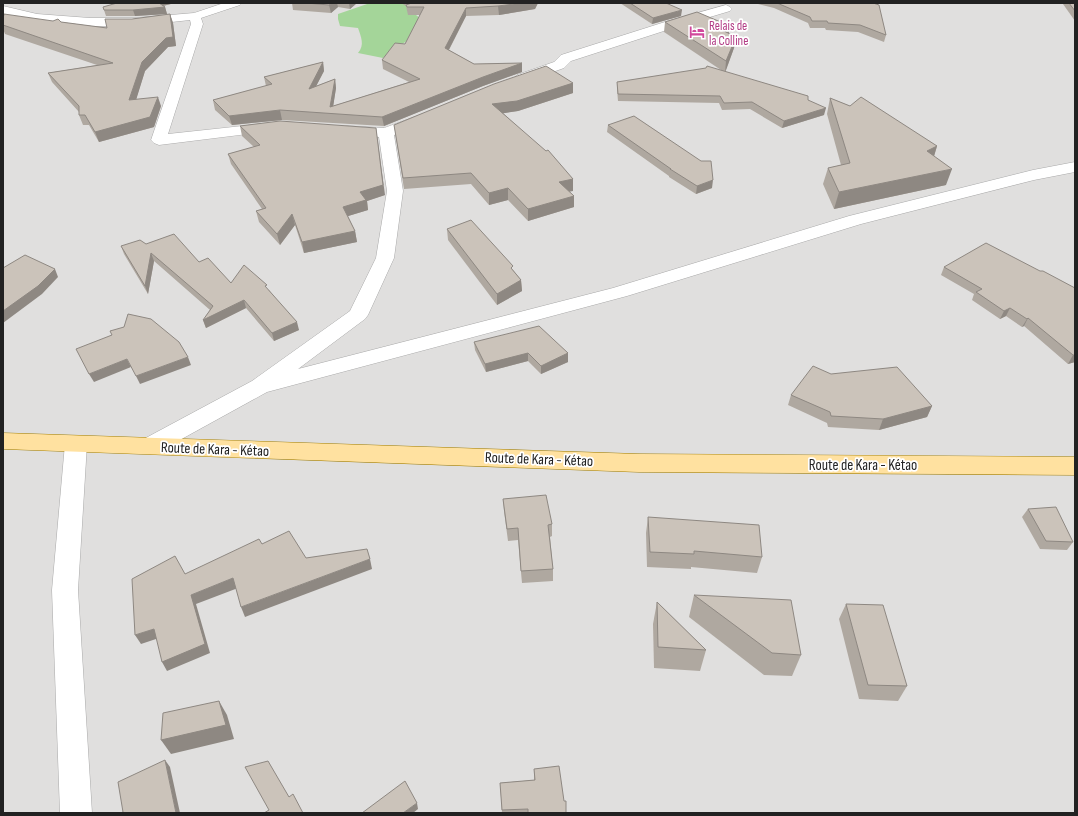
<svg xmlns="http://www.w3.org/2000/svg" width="1078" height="816" viewBox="0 0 1078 816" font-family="'Sofia Sans Condensed',sans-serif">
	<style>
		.residential { fill: #e0dfde }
		.forest { fill: #a4d599 }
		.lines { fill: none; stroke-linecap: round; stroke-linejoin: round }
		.street-casing { stroke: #a9a9a9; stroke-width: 1 }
		.primary-casing { stroke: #9f7c00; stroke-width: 1 }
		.street { fill: #fff; fill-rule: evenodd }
		.primary { fill: #ffe1a0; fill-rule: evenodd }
		.wall { fill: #afa8a0 }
		.shaded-wall { fill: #8e8882 }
		.building { fill: #cbc3ba; stroke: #8e8882 }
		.labels { text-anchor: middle; stroke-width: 3.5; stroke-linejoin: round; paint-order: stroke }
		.far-hotel-label { font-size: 13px; fill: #b23c85; stroke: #fff; text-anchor: start }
		.street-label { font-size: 15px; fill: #222; stroke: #fff }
	</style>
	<rect width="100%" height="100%" fill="#f2f0e8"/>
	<rect class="residential" x="3" y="3" width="1072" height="810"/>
	<path class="forest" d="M370,3H440L416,15L421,19L408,40L383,58L358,53C365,45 361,37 358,28L340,26L338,19V14Z"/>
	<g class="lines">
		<g class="street-casing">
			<g id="street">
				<polygon points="224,3 242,3 240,5 201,18 203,24 168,134 271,123 276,124 278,127 276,130 271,131 159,145 154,143 151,140 191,24 190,20 135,26 90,26 37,22 3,14 3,6 37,14 90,18 135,18 194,13"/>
				<polygon points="726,5 730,7 732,9 730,11 673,28 571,61 564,68 527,81 517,81 515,78 517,75 554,62 561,55 665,22"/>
				<polygon points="423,114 428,115 430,118 428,121 394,135 403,191 394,258 368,315 365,319 298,369 613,288 849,216 1033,170 1075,162 1075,172 1034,180 861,224 627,296 267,392 158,452 150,454 142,452 139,446 142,440 252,381 350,311 376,258 387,191 379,137 342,133 340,130 342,127 347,126 384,128"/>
				<polygon points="76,436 84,438 87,444 78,590 92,813 60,813 52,590 65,444 68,438"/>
			</g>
		</g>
		<g class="primary-casing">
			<polygon id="primary" points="3,433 639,454 1075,457 1075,475 639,472 3,449"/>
		</g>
		<use href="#street" class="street"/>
		<use href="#primary" class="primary"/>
	</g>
	<g class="wall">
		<polygon points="117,3 175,3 163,6 165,7 167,14 135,16 106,16 104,10"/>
		<polygon points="292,3 357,3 350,9 338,7 331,13 293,10"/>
		<polygon points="401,3 538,3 535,9 499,15 466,16 449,50 474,64 522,63 522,72 483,86 384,126 282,120 232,125 215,110 213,100 266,86 264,77 323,62 324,71 316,86 335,79 336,88 333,106 409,82 383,69 382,60 405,44 420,15 408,15 406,6"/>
		<polygon points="620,3 666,3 681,16 652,24"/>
		<polygon points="754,3 873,3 886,35 884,42 858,32 826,30 825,28 810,28 808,23 774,8"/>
		<polygon points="1063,3 1075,3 1075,21 1063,4"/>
		<polygon points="170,14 173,23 176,46 168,47 145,71 136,99 161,106 154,127 99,142 89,125 83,125 79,115 79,112 52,82 48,73 97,65 5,34 3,29 3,19 61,22 107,28 132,19"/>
		<polygon points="665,22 729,34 736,37 734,48 725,72 808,100 824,115 782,128 750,109 722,110 719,103 618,101 617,89 617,82 721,70 664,32"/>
		<polygon points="573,83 573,93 518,111 503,113 573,179 573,191 569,191 574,196 574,207 528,221 508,200 489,205 471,184 404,189 394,125"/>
		<polygon points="830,98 850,106 937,146 934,156 946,185 834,209 823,184 828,168 841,165 827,114"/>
		<polygon points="608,125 712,188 696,194 669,177 669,176 607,132"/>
		<polygon points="240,126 385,195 367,201 368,210 348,216 355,231 357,242 304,253 295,225 280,245 259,222 256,211 262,209 231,164 228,154 254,147 242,136"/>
		<polygon points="447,229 513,270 521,280 522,291 497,305 448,240"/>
		<polygon points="146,244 199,262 231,283 269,290 299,330 274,341 246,308 206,328 203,320 210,310 154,261 148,294 124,254 121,246"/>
		<polygon points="944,267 1040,271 1075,288 1075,362 1068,364 1024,326 1022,327 1006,316 1000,319 972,300 974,294 941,275"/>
		<polygon points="474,342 568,353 568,362 541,374 528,361 486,372 475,350"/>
		<polygon points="831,374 932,406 927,417 879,430 828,427 827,423 788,405 791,395"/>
		<polygon points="503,499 552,524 552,536 550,537 553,569 553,581 522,583 518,540 508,541 504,511"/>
		<polygon points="1028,509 1073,542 1067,550 1040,549 1022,517"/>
		<polygon points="648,517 762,557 757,573 691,567 691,569 647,567 646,533"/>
		<polygon points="694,595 801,655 792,676 764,675 689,617"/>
		<polygon points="657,602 706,650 700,671 654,668 653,624"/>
		<polygon points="846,604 907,686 898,701 859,699 839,619"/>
		<polygon points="534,769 566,813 502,813 500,783 534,780"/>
	</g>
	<g class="shaded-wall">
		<polygon points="157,3 175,3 158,7"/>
		<polygon points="332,3 337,3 338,7 331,13 329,5"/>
		<polygon points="349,3 357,3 350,9"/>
		<polygon points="522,3 538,3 535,9 499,15 498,6"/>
		<polygon points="165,7 167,14 135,16 133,10"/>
		<polygon points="466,8 466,16 445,57 445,48"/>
		<polygon points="682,10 681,16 652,24 653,18"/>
		<polygon points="170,14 173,23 176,46 168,47 145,71 133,110 129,100 142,62"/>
		<polygon points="730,26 728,37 720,29"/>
		<polygon points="736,37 734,48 725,73 726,61"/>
		<polygon points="323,62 324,71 310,98 309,89"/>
		<polygon points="522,63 522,72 483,86 384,126 382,117 483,77"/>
		<polygon points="335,79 336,88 332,114 330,107"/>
		<polygon points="573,83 573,93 518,111 492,115 492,104"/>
		<polygon points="158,97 161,106 154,127 99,142 95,132"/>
		<polygon points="826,108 824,115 782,128 784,121"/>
		<polygon points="280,110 282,120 232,125 229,116"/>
		<polygon points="376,128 385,195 367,201 368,210 345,217 343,207 360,192"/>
		<polygon points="937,146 932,163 927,151"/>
		<polygon points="952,169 946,185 834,209 839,192"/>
		<polygon points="573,179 573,191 559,194 559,182"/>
		<polygon points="713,180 712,188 696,194 697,186"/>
		<polygon points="508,188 508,200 489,205 489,193"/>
		<polygon points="574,196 574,207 528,221 528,209"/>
		<polygon points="292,214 295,225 280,245 277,234"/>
		<polygon points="355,231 357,242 304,253 302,242"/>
		<polygon points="151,253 154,261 148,294 145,286"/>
		<polygon points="55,269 58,277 42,294 3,323 3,311"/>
		<polygon points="521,280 522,291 497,305 497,294"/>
		<polygon points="244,300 246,308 206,328 203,320"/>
		<polygon points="1010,308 1006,316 1000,319 1004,311"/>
		<polygon points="1028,318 1024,326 1022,327 1027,319"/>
		<polygon points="297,322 299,330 274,341 272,333"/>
		<polygon points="528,353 528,361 486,372 485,364"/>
		<polygon points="568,353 568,362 541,374 541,366"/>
		<polygon points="1073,355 1075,355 1075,362 1068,364"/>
		<polygon points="188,357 191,365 140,384 136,376"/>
		<polygon points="127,359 131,367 94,382 89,374"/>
		<polygon points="932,406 927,417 879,430 883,419"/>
		<polygon points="370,559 372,569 245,617 241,607"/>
		<polygon points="233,578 238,588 196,604 210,653 167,671 162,662 191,595"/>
		<polygon points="154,629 159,638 141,644 135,635"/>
		<polygon points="219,701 227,715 234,739 171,754 161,740"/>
		<polygon points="165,760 170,767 180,813 176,813"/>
		<polygon points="417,803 418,809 413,813 403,813"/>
	</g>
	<g class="building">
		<polygon points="117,3 159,3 165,7 133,10 104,10 103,7"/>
		<polygon points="306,3 332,3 329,5"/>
		<polygon points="412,3 522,3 498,6 466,8 445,48 474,64 522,63 483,77 382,117 280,110 229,116 213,100 272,84 264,77 323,62 309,89 335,79 330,107 420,79 382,60 395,43 405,44 424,7 407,7 406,5"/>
		<polygon points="630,3 666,3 682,10 653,18"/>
		<polygon points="777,3 873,3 879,5 886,35 860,25 828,23 827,21 812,21 810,17"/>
		<polygon points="1069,3 1075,3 1075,11"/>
		<polygon points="697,12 730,26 720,29 736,37 726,61 665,22"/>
		<polygon points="4,14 53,21 58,19 61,22 107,28 105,19 132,19 170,14 173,37 166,38 142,62 129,100 158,97 150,117 95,132 85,115 79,115 79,106 48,73 113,63 3,25 3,19"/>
		<polygon points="546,66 573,83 517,101 492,104 546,151 548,150 573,179 559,182 574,196 528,209 508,188 489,193 471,173 403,178 394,125 494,84"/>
		<polygon points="707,66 808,96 808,100 826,108 784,121 752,102 724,103 720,96 618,94 617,82 706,68"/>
		<polygon points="861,97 937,146 927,151 952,169 839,192 828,168 850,163 830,98 850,106"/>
		<polygon points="634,116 701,161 711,161 713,180 697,186 670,169 671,169 608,125"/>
		<polygon points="280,121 376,128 383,185 360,192 366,200 343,207 355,231 302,242 292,214 277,234 256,211 266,208 228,154 260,145 240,126"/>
		<polygon points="471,220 513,266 511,268 521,280 497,294 447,229"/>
		<polygon points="174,234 199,262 208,258 231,283 244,265 267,285 265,286 297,322 272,333 244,300 203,320 213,306 151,253 145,286 121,246 140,240 146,244"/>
		<polygon points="986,243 1040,271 1043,271 1075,288 1075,355 1073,355 1028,318 1027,319 1010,308 1004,311 976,292 982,289 944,267"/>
		<polygon points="25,255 55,269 38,286 3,311 3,268"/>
		<polygon points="128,314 151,319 179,342 188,357 136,376 127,359 89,374 76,349 112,335 110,331 124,327"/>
		<polygon points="539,326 568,353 541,366 528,353 485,364 474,342"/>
		<polygon points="813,366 831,374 897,367 932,406 883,419 831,416 830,412 791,395"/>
		<polygon points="546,495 552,524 548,525 553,569 521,571 518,528 507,529 503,499"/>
		<polygon points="1056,507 1073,542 1046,541 1028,509"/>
		<polygon points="648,517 759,525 762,557 694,551 694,554 650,552"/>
		<polygon points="289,531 306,558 367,549 370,559 241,607 233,578 191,595 205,644 162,662 154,629 135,635 132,579 175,556 185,574 259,539 262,544"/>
		<polygon points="694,595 791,600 801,655 772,653"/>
		<polygon points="657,602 706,650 658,647"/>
		<polygon points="846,604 883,605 907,686 868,685"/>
		<polygon points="219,701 226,725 161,740 163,713"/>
		<polygon points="165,760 176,813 121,813 123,812 118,782"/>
		<polygon points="268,761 289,797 293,794 303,813 264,813 269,810 245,767"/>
		<polygon points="559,766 564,801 566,801 566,813 528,813 528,809 502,810 500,783 535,780 534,769"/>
		<polygon points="405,781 417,803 403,813 362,813"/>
	</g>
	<defs>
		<g id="hotel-bare" transform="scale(1.2)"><path d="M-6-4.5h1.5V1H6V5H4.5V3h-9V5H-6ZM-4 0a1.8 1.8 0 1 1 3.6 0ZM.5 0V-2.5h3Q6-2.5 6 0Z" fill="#d1479c" stroke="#fff" stroke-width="2.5" paint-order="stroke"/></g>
	</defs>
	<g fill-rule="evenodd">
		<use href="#hotel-bare" x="697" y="32"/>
	</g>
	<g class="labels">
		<g class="far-hotel-label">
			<text x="709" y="30">Relais de<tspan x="709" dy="15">la Colline</tspan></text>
		</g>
		<g class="street-label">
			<text transform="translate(215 449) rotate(2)" y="5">Route de Kara - Kétao</text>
			<text transform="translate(539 459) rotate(2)" y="5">Route de Kara - Kétao</text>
			<text x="863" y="470">Route de Kara - Kétao</text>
		</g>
	</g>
	<rect width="1078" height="816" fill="none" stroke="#222222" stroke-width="8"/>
</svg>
